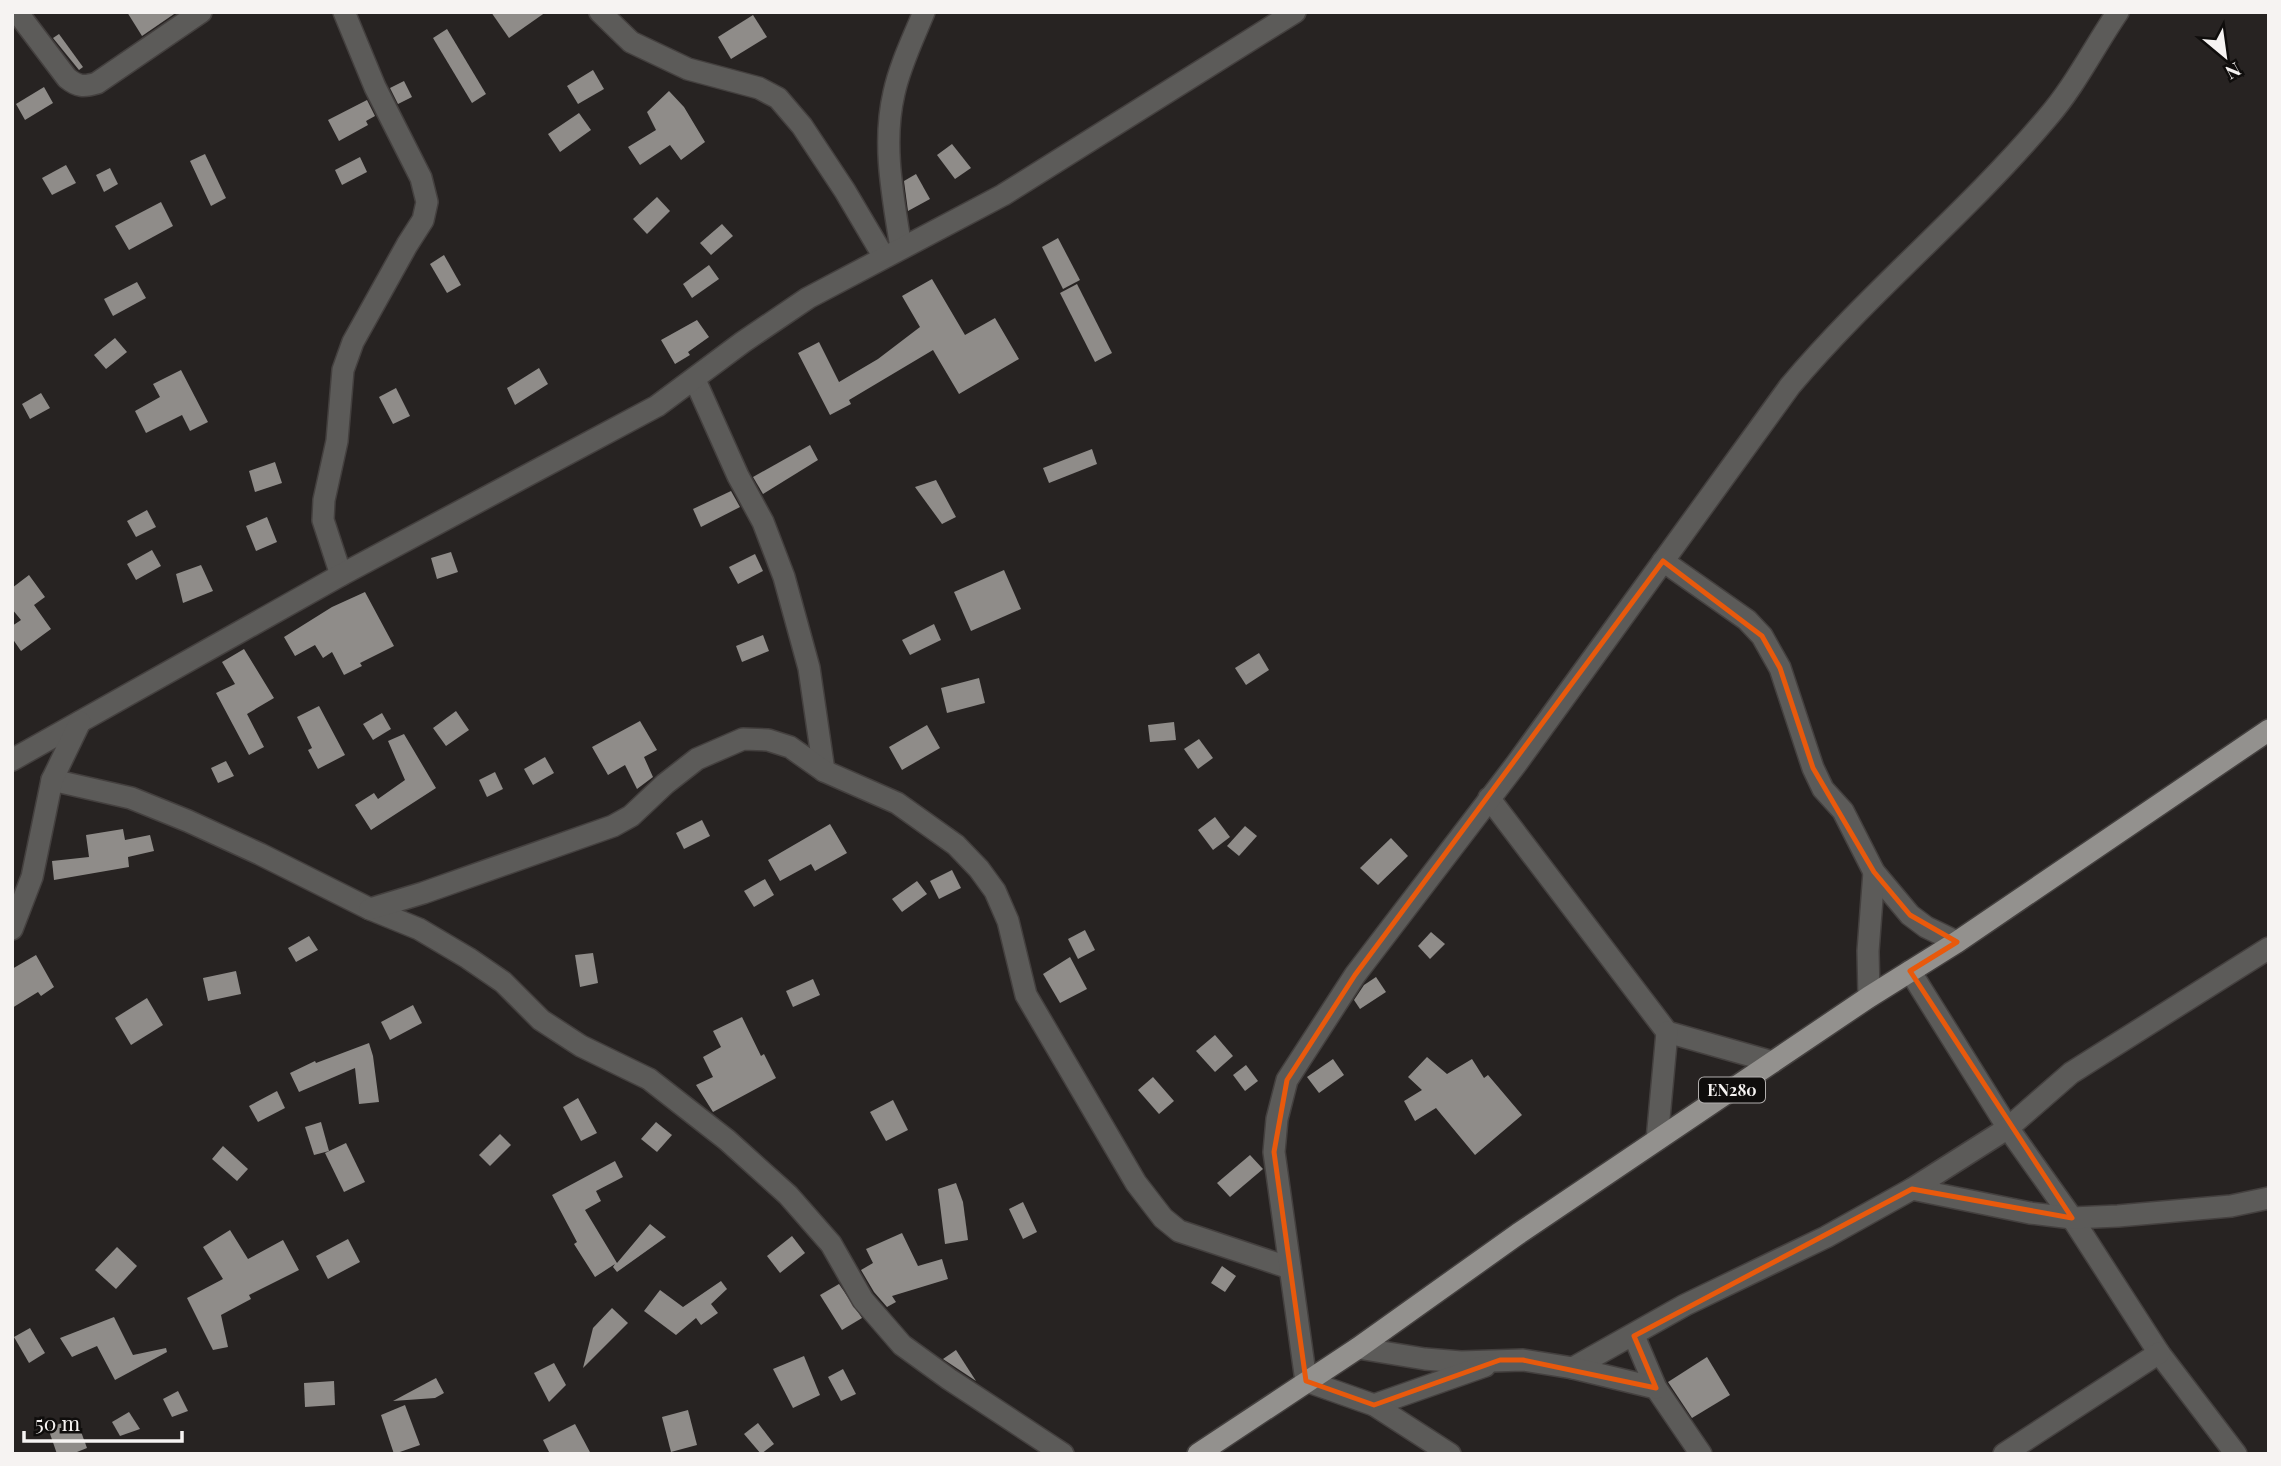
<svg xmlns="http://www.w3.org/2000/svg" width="2281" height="1466" viewBox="0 0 2281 1466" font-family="'Playfair Display',serif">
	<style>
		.building { fill: #8f8c89 }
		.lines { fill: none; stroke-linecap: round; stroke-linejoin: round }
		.minor-casing { stroke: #44403f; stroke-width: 24 }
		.major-casing { stroke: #44403f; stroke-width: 24 }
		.minor { stroke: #5c5b59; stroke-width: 21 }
		.major { stroke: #93918e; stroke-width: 21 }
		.marked { fill: none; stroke: #e8590c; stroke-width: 5; stroke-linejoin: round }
		.labels { text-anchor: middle; stroke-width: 7; stroke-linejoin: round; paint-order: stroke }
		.shield { fill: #0f0d0c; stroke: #b1aead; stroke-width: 2 }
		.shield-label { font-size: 16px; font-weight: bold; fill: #f6f3f2 }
	</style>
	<rect width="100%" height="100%" fill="#272322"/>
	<g class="building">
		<polygon points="127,12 177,12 142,36"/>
		<polygon points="491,12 546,12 509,38"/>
		<polygon points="753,15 767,37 731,59 718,37"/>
		<polygon points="447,29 486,94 472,103 433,38"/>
		<polygon points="59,34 83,67 79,70 53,38"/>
		<polygon points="593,70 604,89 578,104 567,86"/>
		<polygon points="404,81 412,97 398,104 390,88"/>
		<polygon points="44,87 53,103 25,120 16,104"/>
		<polygon points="669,91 684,107 705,142 681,160 670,145 640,165 628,147 656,130 647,112"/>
		<polygon points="367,100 375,116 366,121 368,125 339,141 328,120"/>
		<polygon points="579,113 591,130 560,152 548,134"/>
		<polygon points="952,144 971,168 955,179 937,155"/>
		<polygon points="205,154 226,198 211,206 190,161"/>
		<polygon points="360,157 367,172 342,185 335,170"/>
		<polygon points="66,165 76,183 52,195 42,178"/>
		<polygon points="110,168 118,184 104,192 96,175"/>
		<polygon points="916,174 930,199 908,211 904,181"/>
		<polygon points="657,197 670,211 647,234 633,219"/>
		<polygon points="161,202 173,226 129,250 115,226"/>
		<polygon points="722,224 733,236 711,255 700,243"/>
		<polygon points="1058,238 1080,280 1063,289 1042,247"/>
		<polygon points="444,255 461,285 447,293 430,264"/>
		<polygon points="709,265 719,279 692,298 683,284"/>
		<polygon points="932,279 965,335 995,318 1019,359 959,394 933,350 849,400 851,404 830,415 798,353 819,342 839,382 878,359 920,327 902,296"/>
		<polygon points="137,282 146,298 113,316 104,299"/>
		<polygon points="1077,284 1112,353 1095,362 1060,293"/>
		<polygon points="697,320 709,337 688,352 690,355 675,364 661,340"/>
		<polygon points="115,338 127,352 106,369 94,355"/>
		<polygon points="539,368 548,384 515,405 507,388"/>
		<polygon points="181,370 208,422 190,431 182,415 146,433 135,411 160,397 153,384"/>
		<polygon points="396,388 410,416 393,424 379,397"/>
		<polygon points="41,393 50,408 30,419 22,404"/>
		<polygon points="810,445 818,460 763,494 753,477"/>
		<polygon points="1092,449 1097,464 1049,483 1043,468"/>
		<polygon points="275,462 282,483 255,492 249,471"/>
		<polygon points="936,480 956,517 942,524 915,487"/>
		<polygon points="731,491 740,507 701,527 693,509"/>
		<polygon points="147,510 156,527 136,537 127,521"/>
		<polygon points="267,517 277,542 256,551 246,526"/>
		<polygon points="152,550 161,566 136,580 127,564"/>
		<polygon points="451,552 458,572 437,579 431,558"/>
		<polygon points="755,554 763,571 738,584 729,567"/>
		<polygon points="201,565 213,591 183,603 176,574"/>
		<polygon points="1004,570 1021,609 971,631 954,592"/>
		<polygon points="29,575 45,597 34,605 51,629 21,651 12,638 12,626 21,620 12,609 12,588"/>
		<polygon points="365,592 394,646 360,663 362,666 344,675 332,652 323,658 315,645 295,656 284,637 332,607"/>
		<polygon points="934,624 941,640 910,655 902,640"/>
		<polygon points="763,635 769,651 742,662 736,646"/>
		<polygon points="244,649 274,698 247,714 264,747 249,755 216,693 235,684 222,662"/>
		<polygon points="1259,653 1269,670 1246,685 1235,668"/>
		<polygon points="979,678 985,703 947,713 941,688"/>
		<polygon points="319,706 345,755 318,769 308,750 312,748 297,717"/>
		<polygon points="456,711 469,730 446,746 433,728"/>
		<polygon points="382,713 391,729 373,740 363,724"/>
		<polygon points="640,721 657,750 644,757 653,777 637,789 625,765 608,775 592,747"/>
		<polygon points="1174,722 1176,740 1150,742 1148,725"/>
		<polygon points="927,725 940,748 902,770 889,747"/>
		<polygon points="404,734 436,788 371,830 355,805 374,793 378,799 405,780 388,741"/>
		<polygon points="1199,739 1213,758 1198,769 1184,749"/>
		<polygon points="545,757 554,773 533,785 524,769"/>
		<polygon points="226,761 234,776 218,783 211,768"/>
		<polygon points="495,772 503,789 487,797 479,780"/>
		<polygon points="1215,817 1230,837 1213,850 1198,830"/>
		<polygon points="702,820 710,836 684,849 676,833"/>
		<polygon points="830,824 847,853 815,871 811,864 780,881 768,860"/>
		<polygon points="1245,826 1257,836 1239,856 1227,846"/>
		<polygon points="123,829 125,840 150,835 154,851 128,857 129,867 54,880 52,861 89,857 86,835"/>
		<polygon points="1391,838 1408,856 1378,885 1360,868"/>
		<polygon points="952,870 961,888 939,899 930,881"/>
		<polygon points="765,879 774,895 754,907 744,891"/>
		<polygon points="917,881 927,894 902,912 892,899"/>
		<polygon points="1085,930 1095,950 1078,959 1068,939"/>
		<polygon points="1431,932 1445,944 1430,959 1418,946"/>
		<polygon points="309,936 318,950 296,962 288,948"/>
		<polygon points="593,953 598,983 580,987 575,955"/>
		<polygon points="36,955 54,987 41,996 38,992 12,1008 12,969"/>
		<polygon points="1070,957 1087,989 1060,1003 1043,974"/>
		<polygon points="236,971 241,994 208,1001 203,978"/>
		<polygon points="1376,977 1386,992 1360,1009 1354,1000 1364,985"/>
		<polygon points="813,979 820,995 793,1007 786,991"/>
		<polygon points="147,998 163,1025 131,1045 115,1018"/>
		<polygon points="413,1005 422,1023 390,1040 381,1022"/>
		<polygon points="742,1017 761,1056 764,1054 776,1078 713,1112 696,1085 713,1077 703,1057 721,1047 713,1031"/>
		<polygon points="1215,1035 1233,1056 1215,1072 1196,1051"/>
		<polygon points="369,1043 373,1056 379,1102 359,1104 355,1068 299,1092 290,1073 315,1061 316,1063"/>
		<polygon points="1427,1057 1447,1074 1472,1059 1484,1078 1488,1075 1522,1115 1475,1155 1436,1108 1415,1121 1404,1101 1422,1090 1408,1077"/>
		<polygon points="1333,1059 1344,1075 1319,1093 1307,1077"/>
		<polygon points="1246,1065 1258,1081 1245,1091 1233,1075"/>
		<polygon points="1153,1077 1174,1101 1159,1114 1138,1090"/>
		<polygon points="277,1091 285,1108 258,1122 249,1106"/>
		<polygon points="578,1098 597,1133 581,1141 563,1107"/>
		<polygon points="893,1100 908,1130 886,1141 870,1112"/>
		<polygon points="321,1122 329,1151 314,1155 305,1127"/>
		<polygon points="656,1122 672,1135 657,1152 641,1139"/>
		<polygon points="500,1134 511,1145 490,1166 479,1155"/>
		<polygon points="346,1143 365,1182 344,1192 325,1153"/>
		<polygon points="223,1146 248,1169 237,1181 212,1159"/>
		<polygon points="1250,1155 1263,1169 1230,1197 1217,1183"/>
		<polygon points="615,1161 623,1177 596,1191 601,1201 585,1210 617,1263 650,1224 666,1237 617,1272 613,1267 615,1264 595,1277 574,1244 577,1242 552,1195"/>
		<polygon points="956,1183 963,1202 968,1240 945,1244 938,1189"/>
		<polygon points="1023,1202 1037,1232 1023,1239 1009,1209"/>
		<polygon points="230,1230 248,1259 283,1240 299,1270 249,1295 251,1299 221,1315 228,1347 213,1350 187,1298 223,1279 203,1247"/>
		<polygon points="902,1233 918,1266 942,1259 948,1279 892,1296 896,1302 887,1307 874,1292 861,1270 873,1263 866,1249"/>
		<polygon points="792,1236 805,1253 780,1273 767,1256"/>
		<polygon points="348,1239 360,1262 328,1279 316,1256"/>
		<polygon points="117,1247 137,1266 116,1289 95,1270"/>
		<polygon points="1222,1266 1236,1276 1225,1292 1211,1283"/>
		<polygon points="721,1281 727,1289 711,1304 718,1313 701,1325 696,1318 676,1335 644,1311 660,1290 683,1307"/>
		<polygon points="839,1284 862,1318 842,1330 820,1295"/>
		<polygon points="612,1308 628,1323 583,1368 593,1328"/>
		<polygon points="114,1317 133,1355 166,1348 167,1352 115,1380 97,1346 72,1357 60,1338"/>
		<polygon points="30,1328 45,1353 29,1363 14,1337"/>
		<polygon points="956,1350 976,1381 943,1359"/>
		<polygon points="804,1356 820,1395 793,1408 773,1369"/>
		<polygon points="1707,1357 1730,1395 1692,1418 1668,1382"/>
		<polygon points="554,1363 566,1385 549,1402 534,1373"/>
		<polygon points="843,1369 856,1394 841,1401 828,1377"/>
		<polygon points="436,1378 444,1393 435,1398 393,1401"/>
		<polygon points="334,1381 335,1405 305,1407 304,1383"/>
		<polygon points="178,1391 188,1411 172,1417 163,1399"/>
		<polygon points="405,1405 420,1445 394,1454 381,1415"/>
		<polygon points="688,1410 697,1445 671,1452 662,1417"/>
		<polygon points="129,1412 140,1429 120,1436 112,1422"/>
		<polygon points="76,1418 87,1448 72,1454 57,1454 48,1428"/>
		<polygon points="758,1423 774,1444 761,1454 744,1434"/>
		<polygon points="575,1424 591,1454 550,1454 543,1440"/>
	</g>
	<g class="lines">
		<g class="minor-casing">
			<g id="minor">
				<path d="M17,12L67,78C78,87 84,87 97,83L201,12"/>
				<polyline points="600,12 631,42 688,69 759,88 778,98 802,126 845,191 884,257"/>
				<path d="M901,248C893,197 882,144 894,93C900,65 913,39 924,12"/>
				<polyline points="695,380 738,476 763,522 784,577 809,668 824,771"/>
				<polyline points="1663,561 1747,620 1762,636 1780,668 1813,768 1823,789 1843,811 1874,872 1910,915 1926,927 1957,942"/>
				<polyline points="341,575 323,520 324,500 337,441 343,370 353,342 407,245 423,220 427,202 421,178 375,87 344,12"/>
				<polyline points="12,760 341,575 657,406 743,342 808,298 1003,195 1295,12"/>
				<polyline points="52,780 131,798 188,821 260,854 370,909 419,929 468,958 503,982 541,1020 581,1046 649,1079 727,1140 788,1195 831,1244 863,1300 902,1345 949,1379 1063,1454"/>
				<polyline points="1489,798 1667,1032 1773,1062"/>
				<polyline points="370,909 423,893 613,826 631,816 665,784 697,759 743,739 768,740 790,747 824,771 897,803 956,845 979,869 995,891 1008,921 1026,995 1136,1183 1163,1218 1179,1231 1290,1268"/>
				<polyline points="12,929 32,877 52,780 80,722"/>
				<polyline points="1910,971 2008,1128 2072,1218 2159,1353 2236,1454"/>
				<polyline points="1869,997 1868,951 1874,872"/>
				<polyline points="1657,1140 1667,1032"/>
				<polyline points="1912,1189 2030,1213 2072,1218 2118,1216 2231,1206 2269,1198"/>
				<polyline points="1634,1336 1656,1388 1701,1454"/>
				<polyline points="1358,1348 1425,1359 1461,1362 1523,1360 1573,1368 1685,1305 1826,1237 1912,1189 2008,1128 2071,1073 2269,948"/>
				<polyline points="1573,1368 1656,1388"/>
				<polyline points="1374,1405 1485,1366"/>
				<path d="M1450,1454L1374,1405L1306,1381L1274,1152L1277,1119L1287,1080L1355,975L1517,763L1790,386C1870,291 1967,213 2047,118C2075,86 2094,47 2118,12"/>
				<polyline points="2004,1454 2159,1353"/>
			</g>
		</g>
		<g class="major-casing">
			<polyline id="major" points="1198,1454 1358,1348 1518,1234 1869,997 1957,942 2269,730"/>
		</g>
		<use href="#minor" class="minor"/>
		<use href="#major" class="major"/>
	</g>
	<path class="marked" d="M1663,561L1762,636L1780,668L1813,768L1874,872L1910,915L1957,942L1910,971L2072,1218L1912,1189L1634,1336L1656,1388L1523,1360H1500L1374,1405L1306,1381L1274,1152L1287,1080L1355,975Z"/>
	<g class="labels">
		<rect class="shield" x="1699" y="1077.5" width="66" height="25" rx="5"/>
		<g class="shield-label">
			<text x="1732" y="1096">EN280</text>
		</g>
	</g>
	<rect width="2281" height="1466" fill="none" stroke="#f6f3f2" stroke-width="28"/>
	<g transform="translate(2225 56) rotate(151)" stroke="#0f0d0c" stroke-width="5" paint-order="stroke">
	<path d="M0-5L12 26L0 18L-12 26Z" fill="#f6f3f2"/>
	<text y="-10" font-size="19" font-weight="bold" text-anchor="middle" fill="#f6f3f2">N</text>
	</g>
	<path d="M24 1431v10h158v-10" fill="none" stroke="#f6f3f2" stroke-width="3.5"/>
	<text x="35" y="1431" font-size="21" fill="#f6f3f2" stroke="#0f0d0c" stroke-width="5" paint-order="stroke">50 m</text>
</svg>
